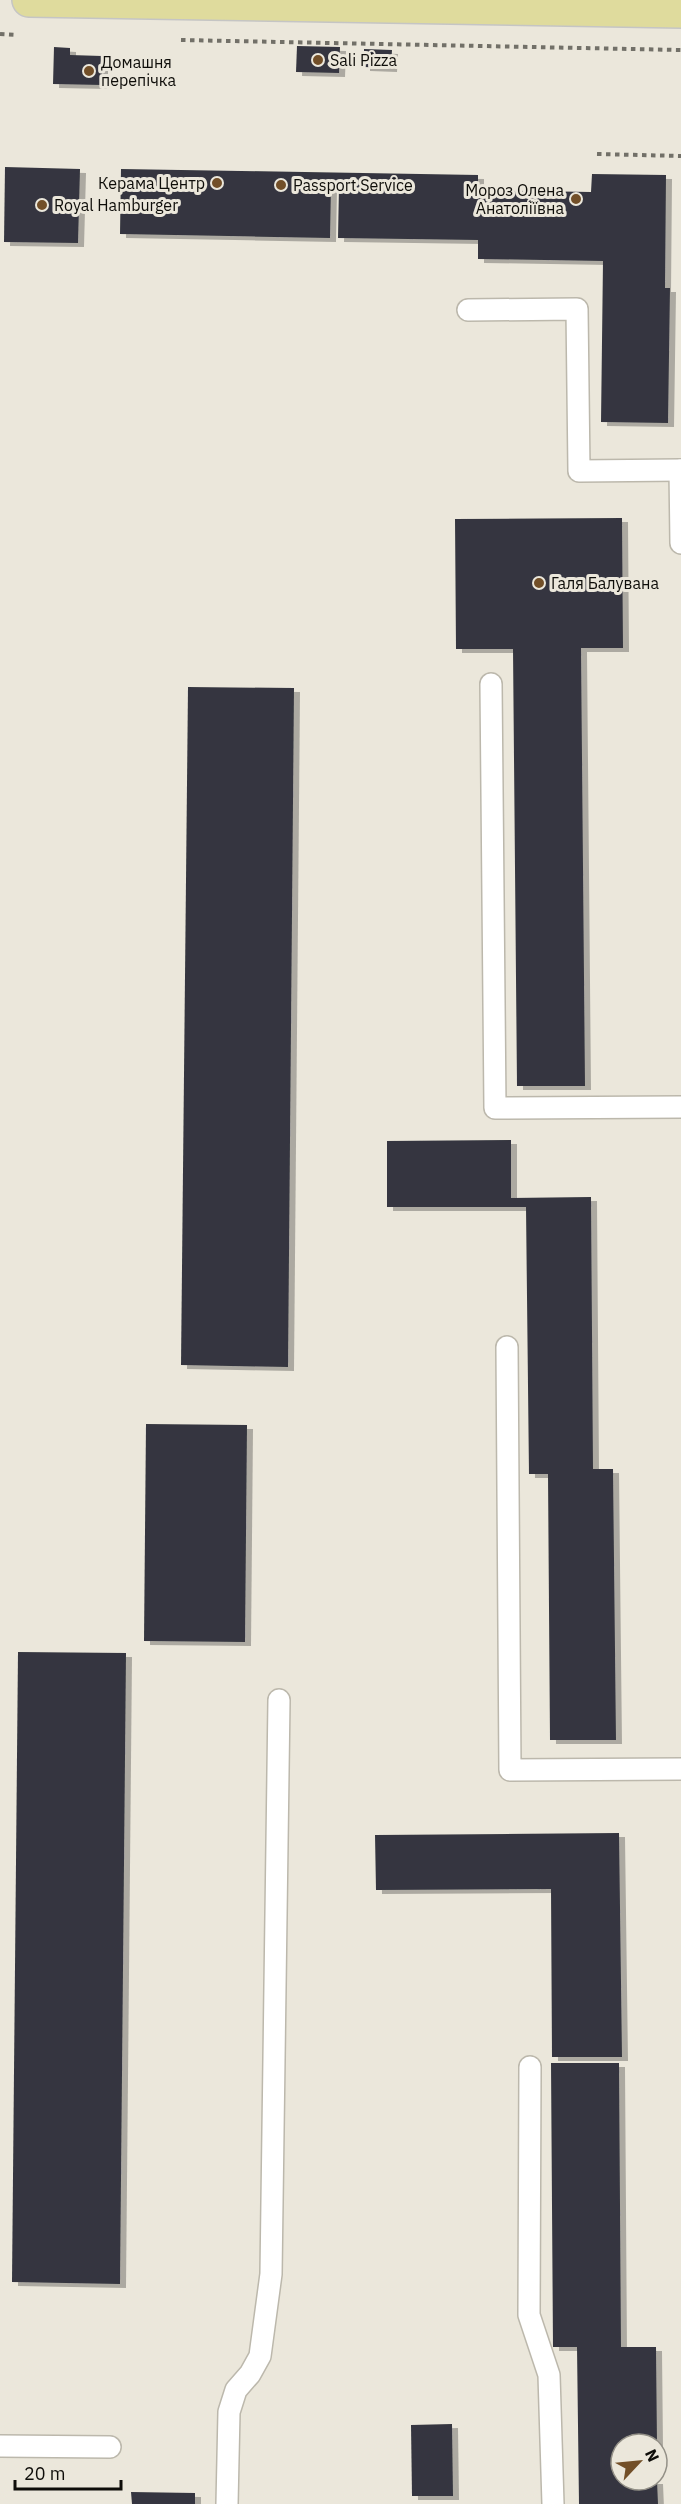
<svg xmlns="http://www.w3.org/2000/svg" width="681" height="2504" viewBox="0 0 681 2504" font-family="'IBM Plex Sans',sans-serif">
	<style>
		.building { fill: #35363f; filter: url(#shadow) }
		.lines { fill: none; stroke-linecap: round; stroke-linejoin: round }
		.lane-casing { stroke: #bcb8ac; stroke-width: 24 }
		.primary-casing { stroke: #c5c5c4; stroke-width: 36 }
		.path { stroke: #727068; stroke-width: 4; stroke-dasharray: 4.5 4.5; stroke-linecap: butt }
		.lane { stroke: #fff; stroke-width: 21 }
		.primary { stroke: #dfdb9d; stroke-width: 33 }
		.poi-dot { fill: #724f28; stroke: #ebe7db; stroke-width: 2 }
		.labels { text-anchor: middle; stroke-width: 6; stroke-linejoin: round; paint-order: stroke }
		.poi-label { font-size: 16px; fill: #0e0d09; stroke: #ebe7db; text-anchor: start }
	</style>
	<defs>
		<filter id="shadow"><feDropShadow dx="6" dy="4" stdDeviation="0" flood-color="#0004"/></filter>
	</defs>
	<rect width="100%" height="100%" fill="#ebe7db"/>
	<g class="building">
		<polygon points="297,46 340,47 339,73 296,72"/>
		<polygon points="54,47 70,48 70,55 102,56 102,85 53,84"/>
		<polygon points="364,49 392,50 391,68 364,67"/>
		<polygon points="5,167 80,169 78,243 4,242"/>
		<polygon points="121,169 478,175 478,190 591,192 592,174 666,175 665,288 670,288 668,423 601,422 603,261 478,259 478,240 338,238 339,186 331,186 330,238 120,234"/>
		<polygon points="622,518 623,648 581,648 585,1086 517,1086 513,649 456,649 455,519"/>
		<polygon points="188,687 294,688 288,1367 181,1365"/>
		<polygon points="511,1140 511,1198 591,1197 593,1469 613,1469 616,1740 550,1740 548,1474 529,1474 526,1207 387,1207 387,1141"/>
		<polygon points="146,1424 247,1425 245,1642 144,1641"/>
		<polygon points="18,1652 126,1653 120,2284 12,2282"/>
		<polygon points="619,1833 622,2057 552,2057 551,1889 376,1890 375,1835"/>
		<polygon points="551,2063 619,2063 621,2347 656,2347 657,2444 621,2444 621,2480 657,2480 658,2504 579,2504 577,2347 553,2347"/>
		<polygon points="452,2424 453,2496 412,2496 411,2425"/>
		<polygon points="131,2492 195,2493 195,2504 132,2504"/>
	</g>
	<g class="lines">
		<g class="lane-casing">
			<g id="lane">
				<polyline points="468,310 577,309 579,471 681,470"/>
				<polyline points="680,470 681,543"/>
				<polyline points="491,684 495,1108 681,1107"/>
				<polyline points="507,1347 510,1770 681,1769"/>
				<polyline points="530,2067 529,2315 549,2375 553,2504"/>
				<polyline points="0,2446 110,2447"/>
				<polyline points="227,2504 229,2412 236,2390 250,2374 260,2356 271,2274 279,1700"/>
			</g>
		</g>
		<g class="primary-casing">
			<polyline id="primary" points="29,0 681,11"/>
		</g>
		<g class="path">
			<polyline points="0,34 17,35"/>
			<polyline points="181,40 681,50"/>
			<polyline points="597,154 681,156"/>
		</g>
		<use href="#lane" class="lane"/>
		<use href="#primary" class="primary"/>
	</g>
	<g class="poi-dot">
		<circle cx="318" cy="60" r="6"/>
		<circle cx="89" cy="71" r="6"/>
		<circle cx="217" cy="183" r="6"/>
		<circle cx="281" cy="185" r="6"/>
		<circle cx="576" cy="199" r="6"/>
		<circle cx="42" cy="205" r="6"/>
		<circle cx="539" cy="583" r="6"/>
	</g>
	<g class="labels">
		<g class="poi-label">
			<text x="330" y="66">Sali Pizza</text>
			<text x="101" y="68">Домашня<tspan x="101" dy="18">перепічка</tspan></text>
			<text x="205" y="189" text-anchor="end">Керама Центр</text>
			<text x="293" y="191">Passport Service</text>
			<text x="564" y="196" text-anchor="end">Мороз Олена<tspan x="564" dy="18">Анатоліївна</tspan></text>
			<text x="54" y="211">Royal Hamburger</text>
			<text x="551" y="589">Галя Балувана</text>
		</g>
	</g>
	<g transform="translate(639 2462) rotate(64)"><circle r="28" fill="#ebe7db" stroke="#939087" stroke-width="1.5"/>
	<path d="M0-4.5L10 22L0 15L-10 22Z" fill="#724f28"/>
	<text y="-9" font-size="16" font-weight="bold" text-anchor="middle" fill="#0e0d09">N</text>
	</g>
	<path d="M15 2480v9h106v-9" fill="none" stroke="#0e0d09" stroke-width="3"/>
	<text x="24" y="2480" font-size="18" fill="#0e0d09" stroke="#ebe7db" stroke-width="4.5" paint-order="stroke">20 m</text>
</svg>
